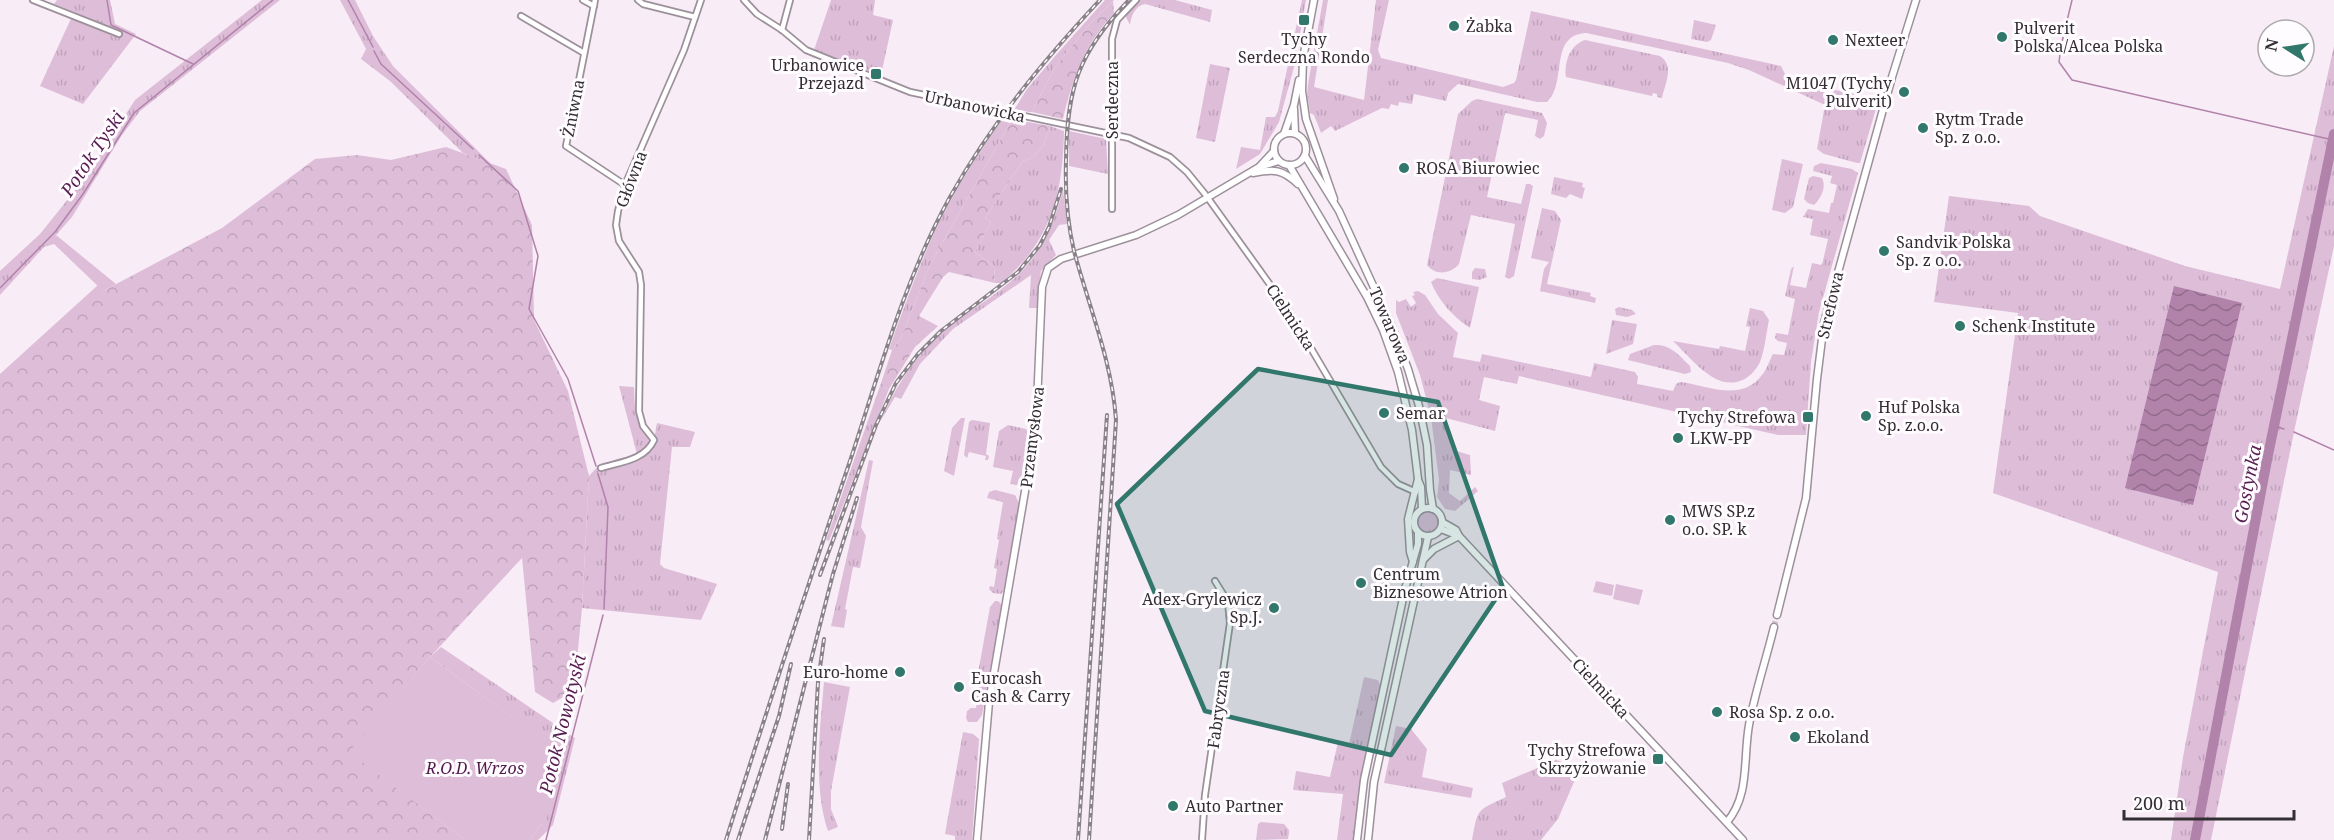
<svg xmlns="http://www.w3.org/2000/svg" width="2334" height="840" viewBox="0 0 2334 840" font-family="'Noto Serif',serif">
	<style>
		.grass { fill: url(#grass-tufts) }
		.forest { fill: url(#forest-crowns) }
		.green { fill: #debdd9 }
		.water { fill: url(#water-waves) }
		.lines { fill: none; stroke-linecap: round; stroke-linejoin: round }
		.stream { stroke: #b182aa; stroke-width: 1.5 }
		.river { stroke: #b182aa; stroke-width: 10 }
		.secondary-tunnel { stroke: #d1c6cf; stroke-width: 6; stroke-dasharray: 6 3; stroke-linecap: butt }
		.street-casing { stroke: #9c919a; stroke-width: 8 }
		.secondary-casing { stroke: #9c919a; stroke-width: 9 }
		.street { stroke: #fff; stroke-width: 4.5 }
		.secondary { stroke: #fff; stroke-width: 6 }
		.rail-casing { stroke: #8a8289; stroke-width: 4 }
		.rail { stroke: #fffcff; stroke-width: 1.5; stroke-dasharray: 4.5; stroke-linecap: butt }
		.marked { fill: #31776c; fill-opacity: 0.2; stroke: #31776c; stroke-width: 4.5; stroke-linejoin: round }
		.poi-dot { fill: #31776c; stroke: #fffcff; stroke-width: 2 }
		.labels { text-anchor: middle; stroke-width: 6; stroke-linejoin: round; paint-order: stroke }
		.poi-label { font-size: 16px; fill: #332e32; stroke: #fffcff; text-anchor: start }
		.street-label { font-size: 16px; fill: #332e32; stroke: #fffcff }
		.park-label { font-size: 16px; font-style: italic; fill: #51184c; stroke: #fffcff }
		.water-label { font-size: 18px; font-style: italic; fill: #571e51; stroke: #fffcff }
	</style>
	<defs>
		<pattern id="grass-tufts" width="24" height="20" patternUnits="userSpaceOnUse" patternTransform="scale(1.5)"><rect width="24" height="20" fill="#debdd9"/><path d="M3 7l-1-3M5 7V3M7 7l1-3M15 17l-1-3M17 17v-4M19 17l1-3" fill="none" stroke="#bfa3bb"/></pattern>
		<pattern id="forest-crowns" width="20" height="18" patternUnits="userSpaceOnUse" patternTransform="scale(1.5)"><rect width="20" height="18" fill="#debdd9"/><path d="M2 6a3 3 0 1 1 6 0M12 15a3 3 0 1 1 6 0" fill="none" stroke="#bfa3bb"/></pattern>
		<pattern id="water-waves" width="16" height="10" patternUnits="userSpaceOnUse" patternTransform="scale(1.5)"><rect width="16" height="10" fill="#b182aa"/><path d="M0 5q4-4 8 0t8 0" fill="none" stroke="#916b8b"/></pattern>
	</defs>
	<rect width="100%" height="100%" fill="#f8ecf6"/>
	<g class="grass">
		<polygon points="57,0 110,0 115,24 136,34 83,104 40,86 74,12 54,4"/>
		<polygon points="262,0 280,0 140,111 122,135 72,217 56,235 116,284 103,291 54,244 44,247 0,295 0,271 40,234 81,183 135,100"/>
		<polygon points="340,0 355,0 373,36 393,66 491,164 463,153 390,81 361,59 366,49"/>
		<polygon points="831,0 875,0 873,15 893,20 881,75 814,50"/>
		<polygon points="1105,0 1114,0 1088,26 1055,67 1032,112 1014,110 1027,89 1056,55"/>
		<path d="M1140,0H1175L1212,10L1210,22L1145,4C1135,6 1131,16 1130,25L1125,15Z"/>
		<polygon points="1302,0 1306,0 1294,67 1279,122 1260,154 1236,169 1241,147 1260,150 1266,117 1275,117 1278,111"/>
		<path d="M1323,0H1328L1314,87L1364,100L1376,0H1389L1378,50L1381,58L1503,87L1514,83L1516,80L1531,11L1781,66L1786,76L1793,81L1873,98L1878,102L1860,163H1857L1824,154L1817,149L1825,105L1749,70L1728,63L1586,33C1548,35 1568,83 1547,102H1537L1458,84L1448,93L1446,101L1414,94L1412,104L1399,102L1398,106L1391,104L1389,109L1382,108L1335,131L1331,126L1321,133L1314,115L1310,113L1307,94L1308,84Z"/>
		<polygon points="1694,20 1716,25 1711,40 1707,42 1691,39"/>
		<path d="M1585,40L1660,56C1675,66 1665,84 1662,98L1657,97V94L1653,93L1652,96L1566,77C1564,62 1570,45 1585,40Z"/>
		<polygon points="2334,46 2334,246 2295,427 2211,840 2171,840 2183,757 2218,572 1993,493 2018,313 1934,302 1949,196 2029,206 2040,216 2185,266 2280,289"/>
		<polygon points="1210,64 1230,68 1215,142 1196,138"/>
		<path d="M1477,99L1538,112L1542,113L1547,123L1544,136L1540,139L1535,136L1538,120L1505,113L1487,197L1521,204L1526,184H1530L1533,186L1514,276L1509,279L1505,277L1515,224L1471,215L1459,264C1451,274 1435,276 1427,265L1458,114L1472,101Z"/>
		<path d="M1003,118L1012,119L930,265L901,338L892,350L889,349C903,310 917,271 934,233C953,192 978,155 1003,118Z"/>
		<path d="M1050,126L1064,131C1063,193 1051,242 1001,283H995L994,267L975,252L991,222L985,218L1022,162L1033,157L1043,146Z"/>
		<polygon points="1069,131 1106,139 1108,174 1069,166"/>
		<polygon points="1782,159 1803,164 1793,207 1785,213 1772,210"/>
		<path d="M1821,163L1852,169L1858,173L1819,312L1811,362L1806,435H1778L1519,376L1517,384L1484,377L1479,400L1500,406L1495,431L1446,418L1453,450L1470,455L1471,475L1450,470L1449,493L1460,501L1475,487L1478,491L1455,511L1445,509L1437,497L1439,480L1431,417L1420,375L1396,313V300L1399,302L1406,299L1411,307L1416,303L1412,296L1415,295L1413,292L1418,291L1425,295L1438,314L1458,333L1453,357L1480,362L1482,354L1591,377L1594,363L1635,372L1638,377L1637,384L1673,391L1676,384L1680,382C1707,385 1741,403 1762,375C1767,369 1769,361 1773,354L1784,355L1787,343L1778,341L1775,338L1776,333L1788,335L1795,299L1785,296L1791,269L1794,266L1790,285L1806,288L1812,263L1822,265L1828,239L1810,235L1813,219L1803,217L1808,209L1829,213L1831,203H1833L1837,185L1830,183L1832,176L1813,171L1814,166Z"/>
		<path d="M1813,176L1822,178C1827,188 1820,199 1814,205L1808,203L1804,199L1809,178Z"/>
		<polygon points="1554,177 1583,183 1582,187 1585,188 1582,199 1570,194 1566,198 1551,194"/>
		<path d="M1063,189L1067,224L1059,225L1049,240L1056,255L1041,271L1037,308H1029L1031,275L953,329L920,364L901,399L895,397L880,422C893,392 909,365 932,342C958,316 993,299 1019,274C1042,251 1055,221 1063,189Z"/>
		<polygon points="1542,208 1555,211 1561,220 1547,284 1591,293 1590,296 1596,298 1595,303 1540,291 1544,269 1549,262 1531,258"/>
		<polygon points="1475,268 1485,269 1487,277 1479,280 1472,279 1472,272"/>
		<path d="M1437,278L1479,287L1470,328C1453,317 1438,300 1431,282Z"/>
		<polygon points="1619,307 1632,310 1636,314 1627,317 1616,315 1615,309"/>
		<path d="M1750,308L1763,311L1769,320C1766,334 1765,349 1760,362C1756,370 1749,378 1740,381C1714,390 1691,358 1673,341L1719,349L1720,346L1745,351L1750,327L1746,326Z"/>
		<polygon points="1612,320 1637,324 1633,344 1606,354"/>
		<path d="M1654,345C1670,344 1679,355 1690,366L1691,372L1685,374L1628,360L1630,354Z"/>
		<path d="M619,386L634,387C635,408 634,428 654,440L657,423L695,432L690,447H672L660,564L664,568L717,584L701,620L582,608L589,476L600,464L637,454Z"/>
		<polygon points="880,386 889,389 829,541 826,540"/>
		<polygon points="961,418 965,418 954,476 944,471 952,428"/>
		<polygon points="972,420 990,423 986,454 989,456 988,460 985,460 986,456 969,452 967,458 964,455 969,422"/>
		<polygon points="1008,425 1026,429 1029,434 1024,479 1017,485 996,482 1010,484 1013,471 993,467 999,431"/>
		<polygon points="869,460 873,461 861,527 866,536 860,568 853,567 845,609 847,610 844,628 831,626"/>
		<polygon points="995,490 1015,495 1020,505 1005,590 1001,594 993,593 989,589 990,586 994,587 997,569 994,568 999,540 997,539 1003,502 987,498 989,492"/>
		<circle cx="1428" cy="522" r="11"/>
		<polygon points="995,601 998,601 1002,605 982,715 977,722 968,722 966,718 967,711 971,708 976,708 977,700 974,695 990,607"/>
		<polygon points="441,647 575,738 553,825 538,840 530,840 541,824 544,826 560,753 430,657"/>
		<polygon points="1364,677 1378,680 1381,687 1361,781 1354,840 1337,840 1343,794 1293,790 1296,771 1330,777 1338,742 1349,744"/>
		<path d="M824,682L850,687L831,791V809L838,827L828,831C813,789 820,727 824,682Z"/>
		<polygon points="1396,726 1411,729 1427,749 1422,777 1473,788 1471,798 1384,783"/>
		<polygon points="963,732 973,734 979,739 972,840 955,840 955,836 945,834"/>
		<path d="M1556,760L1580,768L1558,819L1541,840H1472C1478,807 1477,811 1506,797L1502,783Z"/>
		<polygon points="1261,822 1284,824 1289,830 1288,839 1256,840 1258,824"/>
	</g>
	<g class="forest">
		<path d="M1113,1L1114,13C1084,46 1073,77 1063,119L1032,112L1055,67L1088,26Z"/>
		<polygon points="1012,119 1050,126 1043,146 1033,157 1022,162 985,218 991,222 975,252 994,267 995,283 949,272 943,277 919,316 938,326 915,347 889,389 880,386 892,350 901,338 930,265"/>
		<polygon points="446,147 506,169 532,225 534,320 568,391 589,476 582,608 574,691 553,703 535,692 522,558 430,657 350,752 465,840 0,840 0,374 98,285 103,291 222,228 315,159 357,155 391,160"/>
	</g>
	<g class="green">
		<polygon points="1596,581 1614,585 1612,596 1593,592"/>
		<polygon points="1616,584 1643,590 1639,605 1613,599"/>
		<polygon points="430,657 561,753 545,827 541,824 530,840 465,840 349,752"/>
	</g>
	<polygon class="water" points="2174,286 2242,303 2193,505 2125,488"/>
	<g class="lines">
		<g class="stream">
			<polyline points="107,0 111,25 193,64"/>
			<polyline points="348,0 373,47"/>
			<polyline points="2072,0 2061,46 2059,62 2072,80 2333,140"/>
			<polyline points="374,51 381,64 473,149"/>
			<polyline points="479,155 518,191 538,256 529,309 568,379 596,466"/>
			<polyline points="0,288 55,232 83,194 134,113 273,0"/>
			<polyline points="2274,426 2284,429"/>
			<polyline points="2294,432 2334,450"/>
			<polyline points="598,474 608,507 604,609"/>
			<polyline points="546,840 603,615"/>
		</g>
		<polyline class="river" points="2195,840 2267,460 2334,134"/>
		<polyline class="secondary-tunnel" points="1774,627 1777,615"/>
		<g class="street-casing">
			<g id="street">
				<polyline points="33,0 119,34"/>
				<polyline points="583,0 594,6"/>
				<polyline points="595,0 566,146 625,185"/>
				<polyline points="638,0 643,4 695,17"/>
				<polyline points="744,0 757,14 782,30 806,50 910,92 1129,138 1170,157 1187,172 1205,194 1289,311 1381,467 1398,484 1416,492"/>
				<polyline points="521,16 584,53"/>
				<polyline points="782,30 790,0"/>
				<polyline points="1112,209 1112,39 1117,20 1136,0"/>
				<path d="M601,468C621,462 645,460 654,440L643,426L639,411L641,285L639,272L619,241L616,225L618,211L625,185L684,50L701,0"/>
				<polyline points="1202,840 1205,795 1230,623 1228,602 1215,581"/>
			</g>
		</g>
		<g class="secondary-casing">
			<g id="secondary">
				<polyline points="1303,60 1302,91 1306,119 1334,199"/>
				<polyline points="1302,64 1314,0"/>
				<polyline points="1294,109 1295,133"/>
				<circle cx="1290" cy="149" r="16"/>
				<polyline points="1284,134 1294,105 1299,80"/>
				<polyline points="1305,156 1339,211 1392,327 1408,369 1419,406 1427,445 1430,490 1433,509"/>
				<polyline points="1289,165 1367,297 1383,330 1398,372 1412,430 1418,479 1408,519 1410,552 1413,562"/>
				<polyline points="1260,166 1274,151"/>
				<path d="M1253,173C1274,169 1282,169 1298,184"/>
				<polyline points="1418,480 1421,487 1422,509"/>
				<circle cx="1428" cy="522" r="14"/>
				<polyline points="1442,522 1456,530 1459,536 1743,840"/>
				<polyline points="1441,529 1459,536"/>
				<polyline points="1423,560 1434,549 1459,536"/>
				<polyline points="1777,615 1806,498 1817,379 1824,323 1892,77 1916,0"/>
				<path d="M1727,822C1750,795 1743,759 1749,725C1755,692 1766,660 1774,627"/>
				<polyline points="977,840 989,702 1036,427 1042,287 1048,268 1061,259 1136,235 1178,215 1259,167 1279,161"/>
				<polyline points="1357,840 1364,780 1405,589 1418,544 1418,533"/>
				<polyline points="1368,840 1374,782 1428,537"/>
			</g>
		</g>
		<use href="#street" class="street"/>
		<use href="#secondary" class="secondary"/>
		<g class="rail-casing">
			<g id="rail">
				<polyline points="820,575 876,425 896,383 918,354 941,331 1018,272 1040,245 1049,227 1061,189"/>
				<polyline points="782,829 788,784"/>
				<path d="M726,840C766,712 808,585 851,458C880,370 905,278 950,197C991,124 1043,61 1100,0"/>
				<polyline points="738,840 779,716 791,664"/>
				<polyline points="765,840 833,574 857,498"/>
				<polyline points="809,840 818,682 824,639"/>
				<polyline points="1078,840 1107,415"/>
				<path d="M1089,840L1116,420C1112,361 1089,307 1074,251C1067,221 1065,191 1066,160C1067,88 1078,53 1129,0"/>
			</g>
		</g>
		<use href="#rail" class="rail"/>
	</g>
	<path class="marked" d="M1258,369L1438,402L1503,588L1391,755L1205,711L1117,504Z"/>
	<g class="poi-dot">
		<rect x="1298" y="14" width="12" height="12" rx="3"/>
		<circle cx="1454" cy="26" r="6"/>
		<circle cx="2002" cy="37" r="6"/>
		<circle cx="1833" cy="40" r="6"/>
		<rect x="870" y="68" width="12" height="12" rx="3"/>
		<circle cx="1904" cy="92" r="6"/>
		<circle cx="1923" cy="128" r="6"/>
		<circle cx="1404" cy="168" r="6"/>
		<circle cx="1884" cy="251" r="6"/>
		<circle cx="1960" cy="326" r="6"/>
		<circle cx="1384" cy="413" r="6"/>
		<circle cx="1866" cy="416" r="6"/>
		<rect x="1802" y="411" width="12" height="12" rx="3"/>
		<circle cx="1678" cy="438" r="6"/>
		<circle cx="1670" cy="520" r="6"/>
		<circle cx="1361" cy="583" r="6"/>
		<circle cx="1274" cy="608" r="6"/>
		<circle cx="900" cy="672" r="6"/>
		<circle cx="959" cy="687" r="6"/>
		<circle cx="1717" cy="712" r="6"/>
		<circle cx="1795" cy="737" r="6"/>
		<rect x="1652" y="753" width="12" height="12" rx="3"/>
		<circle cx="1173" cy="806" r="6"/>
	</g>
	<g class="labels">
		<g class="poi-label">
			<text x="1466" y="32">Żabka</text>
			<text x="2014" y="34">Pulverit<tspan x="2014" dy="18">Polska/Alcea Polska</tspan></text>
			<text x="1304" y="45" text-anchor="middle">Tychy<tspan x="1304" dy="18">Serdeczna Rondo</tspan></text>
			<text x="1845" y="46">Nexteer</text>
			<text x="864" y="71" text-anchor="end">Urbanowice<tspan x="864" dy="18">Przejazd</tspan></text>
			<text x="1892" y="89" text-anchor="end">M1047 (Tychy<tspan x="1892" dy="18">Pulverit)</tspan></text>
			<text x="1935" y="125">Rytm Trade<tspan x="1935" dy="18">Sp. z o.o.</tspan></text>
			<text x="1416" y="174">ROSA Biurowiec</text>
			<text x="1896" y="248">Sandvik Polska<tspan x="1896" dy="18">Sp. z o.o.</tspan></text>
			<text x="1972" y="332">Schenk Institute</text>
			<text x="1878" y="413">Huf Polska<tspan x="1878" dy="18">Sp. z.o.o.</tspan></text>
			<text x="1396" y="419">Semar</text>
			<text x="1796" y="423" text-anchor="end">Tychy Strefowa</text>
			<text x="1690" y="444">LKW-PP</text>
			<text x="1682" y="517">MWS SP.z<tspan x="1682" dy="18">o.o. SP. k</tspan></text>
			<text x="1373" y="580">Centrum<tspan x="1373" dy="18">Biznesowe Atrion</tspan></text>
			<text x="1262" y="605" text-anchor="end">Adex-Grylewicz<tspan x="1262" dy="18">Sp.J.</tspan></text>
			<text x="888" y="678" text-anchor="end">Euro-home</text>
			<text x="971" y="684">Eurocash<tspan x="971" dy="18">Cash &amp; Carry</tspan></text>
			<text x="1729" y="718">Rosa Sp. z o.o.</text>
			<text x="1807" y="743">Ekoland</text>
			<text x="1646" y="756" text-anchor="end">Tychy Strefowa<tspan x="1646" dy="18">Skrzyżowanie</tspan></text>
			<text x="1185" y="812">Auto Partner</text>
		</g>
		<g class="street-label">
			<text transform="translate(1112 100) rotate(-90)" y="6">Serdeczna</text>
			<text transform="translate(975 106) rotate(12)" y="6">Urbanowicka</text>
			<text transform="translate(573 108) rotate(-79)" y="6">Żniwna</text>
			<text transform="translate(631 179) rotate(-69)" y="6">Główna</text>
			<text transform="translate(1830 305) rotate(-77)" y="6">Strefowa</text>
			<text transform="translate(1291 317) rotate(57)" y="6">Cielmicka</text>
			<text transform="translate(1390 325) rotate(67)" y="6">Towarowa</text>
			<text transform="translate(1032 437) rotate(-83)" y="6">Przemysłowa</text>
			<text transform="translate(1601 688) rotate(47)" y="6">Cielmicka</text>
			<text transform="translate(1218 709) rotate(-82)" y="6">Fabryczna</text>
		</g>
		<g class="park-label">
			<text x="475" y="774">R.O.D. Wrzos</text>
		</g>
		<g class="water-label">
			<text transform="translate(93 154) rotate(-56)" y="6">Potok Tyski</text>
			<text transform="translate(2248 484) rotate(-79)" y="6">Gostynka</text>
			<text transform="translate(563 724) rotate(-76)" y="6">Potok Nowotyski</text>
		</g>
	</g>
	<g transform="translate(2286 48) rotate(282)"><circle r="28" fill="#fffcff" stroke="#adaaad" stroke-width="1.5"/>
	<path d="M0-4.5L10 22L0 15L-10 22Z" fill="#31776c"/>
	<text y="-9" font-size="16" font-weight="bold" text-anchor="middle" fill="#332e32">N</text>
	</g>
	<path d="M2124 810v9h170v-9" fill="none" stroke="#332e32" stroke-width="3"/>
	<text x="2133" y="810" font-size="18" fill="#332e32" stroke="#fffcff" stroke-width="4.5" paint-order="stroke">200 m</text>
</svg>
